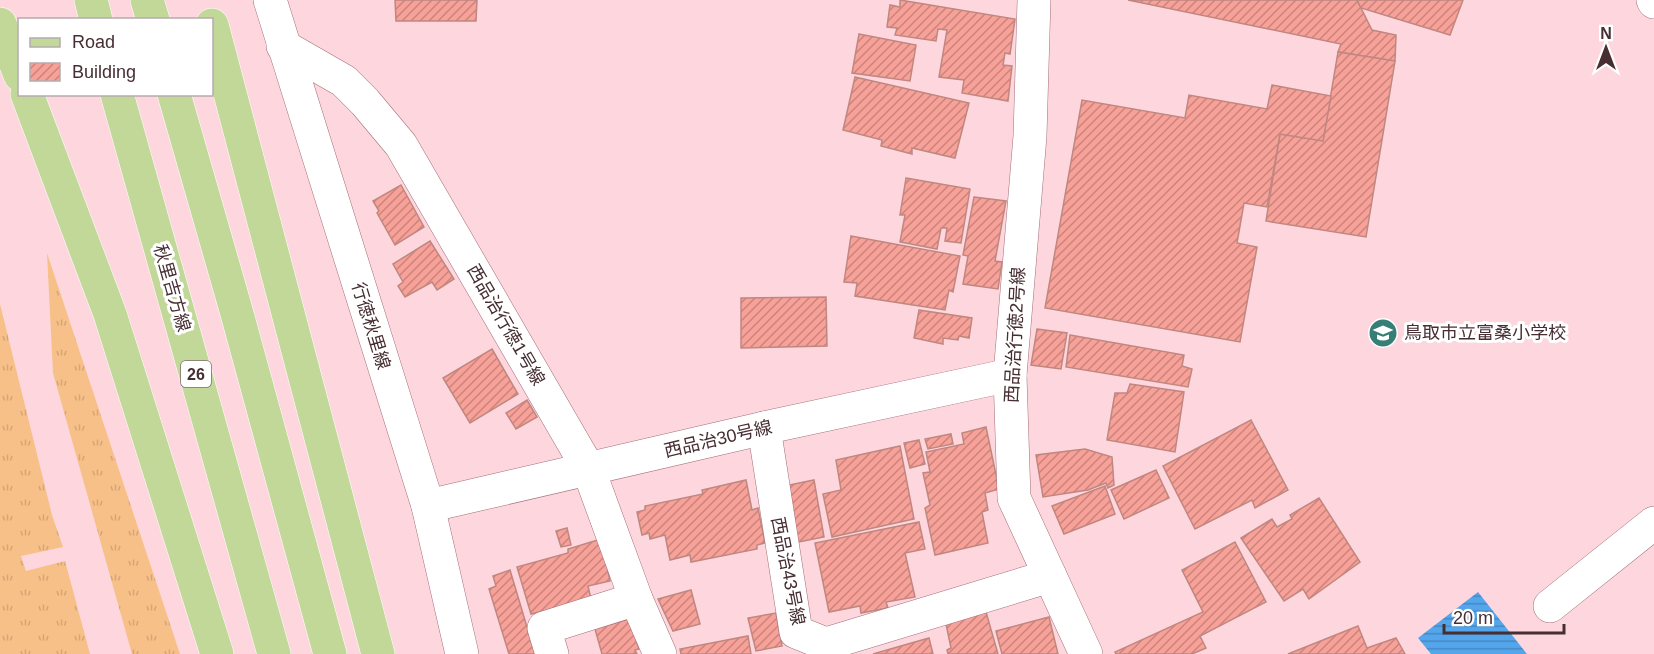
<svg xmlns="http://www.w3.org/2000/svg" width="1654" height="654" viewBox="0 0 1654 654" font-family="Helvetica,'Noto Sans JP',sans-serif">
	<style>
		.grass { fill: url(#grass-tufts) }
		.water { fill: url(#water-rules) }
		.building { fill: url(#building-hatch); stroke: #c08780; stroke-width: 1.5 }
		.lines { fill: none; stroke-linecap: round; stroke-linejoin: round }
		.minor-casing { stroke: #a56e79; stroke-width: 34 }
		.primary-casing { stroke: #fff; stroke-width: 34 }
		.minor { stroke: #fff; stroke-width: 33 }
		.primary { stroke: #c1d899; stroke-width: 33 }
		.labels { text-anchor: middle; stroke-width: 6; stroke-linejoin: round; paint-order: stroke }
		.shield { fill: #fff; stroke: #7e6d70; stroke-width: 1.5 }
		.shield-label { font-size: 16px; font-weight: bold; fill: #462e33 }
		.street-label { font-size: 18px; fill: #462e33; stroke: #fff }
		.poi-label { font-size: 18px; fill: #462e33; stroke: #fff; text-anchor: start }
	</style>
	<defs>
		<pattern id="grass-tufts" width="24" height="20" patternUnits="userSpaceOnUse" patternTransform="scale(1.5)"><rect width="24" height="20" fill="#f7c088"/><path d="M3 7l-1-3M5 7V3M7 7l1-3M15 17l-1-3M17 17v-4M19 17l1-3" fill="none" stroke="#d5a576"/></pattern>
		<pattern id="water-rules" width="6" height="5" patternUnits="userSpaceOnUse" patternTransform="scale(1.5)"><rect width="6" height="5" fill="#54a6ec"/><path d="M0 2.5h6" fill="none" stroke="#4788c0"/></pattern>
		<pattern id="building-hatch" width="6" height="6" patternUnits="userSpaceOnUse" patternTransform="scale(1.5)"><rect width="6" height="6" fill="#f7a198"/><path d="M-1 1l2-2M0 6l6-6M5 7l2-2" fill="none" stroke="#ca847d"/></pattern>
	</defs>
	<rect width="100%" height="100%" fill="#fdd7dd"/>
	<g class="grass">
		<polygon points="47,253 180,654 132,654 53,373"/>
		<polygon points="0,304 52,515 63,547 21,556 26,571 65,561 90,654 0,654"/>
	</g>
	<polygon class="water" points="1478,592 1527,654 1431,654 1418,638"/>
	<g class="building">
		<polygon points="395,0 477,0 476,21 396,21"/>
		<polygon points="900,0 1015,19 1010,54 1005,53 1003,65 1012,66 1008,101 962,93 964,80 939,77 947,30 938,29 936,41 895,35 897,28 887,27 890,5 900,7"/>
		<polygon points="1128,0 1357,0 1372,30 1396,35 1395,61 1338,52 1341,44"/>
		<polygon points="1357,0 1463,0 1450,35 1361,8"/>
		<polygon points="859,34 916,45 910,81 852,73"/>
		<polygon points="1338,52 1395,61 1366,237 1266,221 1280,134 1323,141"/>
		<polygon points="855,77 969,103 955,158 912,148 912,154 881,146 882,140 843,130"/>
		<polygon points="1272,85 1331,96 1323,141 1280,134 1267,207 1244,203 1237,243 1257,247 1240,342 1045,308 1082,100 1185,118 1189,95 1267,109"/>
		<polygon points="906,178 970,189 961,243 945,241 947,228 941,228 937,249 900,242 905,215 900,215"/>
		<polygon points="401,185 424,227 395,245 377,213 379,211 373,201"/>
		<polygon points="974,197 1006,201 995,261 1002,262 998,289 963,284 968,256 963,255"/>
		<polygon points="851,236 960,256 953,292 949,290 945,310 855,296 857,283 844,282"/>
		<polygon points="430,241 454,279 437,290 432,282 405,297 398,286 403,282 393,264"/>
		<polygon points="826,297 827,346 741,348 741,298"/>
		<polygon points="919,310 972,318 969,338 959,336 958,340 943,338 943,344 914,338"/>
		<polygon points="1037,329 1067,333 1061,369 1031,365"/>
		<polygon points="1070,335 1184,355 1182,366 1192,369 1188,387 1066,367"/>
		<polygon points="492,349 518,394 470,423 443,378"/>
		<polygon points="1130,384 1184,392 1175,452 1107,440 1115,393 1127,393"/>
		<polygon points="527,400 537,417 516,429 506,413"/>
		<polygon points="1251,420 1288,490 1255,508 1252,500 1195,529 1163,466"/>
		<polygon points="986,427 999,489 985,493 988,510 982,512 988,543 935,555 925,508 930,505 923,473 930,472 926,452 964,444 962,433"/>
		<polygon points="951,434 953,444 928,449 925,439"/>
		<polygon points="919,440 925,464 910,468 904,443"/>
		<polygon points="900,446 914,519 832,537 823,494 841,490 836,460"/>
		<polygon points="1085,449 1112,457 1114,485 1108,488 1106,483 1088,490 1043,497 1036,455"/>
		<polygon points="1156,470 1169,498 1124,519 1111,490"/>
		<polygon points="746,480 752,510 758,508 765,543 757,545 757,549 691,562 690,555 670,560 665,535 650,539 649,533 642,535 637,512 645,510 645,506 703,494 702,490"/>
		<polygon points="814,480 824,537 798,542 789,485"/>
		<polygon points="1105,486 1115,514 1064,534 1052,506"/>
		<polygon points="1319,498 1360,562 1309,599 1303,589 1284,601 1241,538 1272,519 1277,527 1292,519 1290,515"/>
		<polygon points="919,522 925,549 905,553 915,597 886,602 888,608 861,613 860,606 829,612 815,543"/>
		<polygon points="567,528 571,545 561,547 556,531"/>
		<polygon points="601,539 610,581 588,586 591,599 531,614 517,567 568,553 568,549"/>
		<polygon points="1235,542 1266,602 1200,636 1206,648 1192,654 1116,654 1115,652 1203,612 1182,570"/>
		<polygon points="510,570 535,654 509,654 489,589 496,586 493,576"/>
		<polygon points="691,590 700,624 673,631 658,599"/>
		<polygon points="986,612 998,654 948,654 947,650 951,648 946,624"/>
		<polygon points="776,613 782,646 756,651 748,618"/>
		<polygon points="1049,617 1058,654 1002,654 996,631"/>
		<polygon points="629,619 639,649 635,650 637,654 602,654 595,629"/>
		<polygon points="1358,626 1367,648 1396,638 1405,654 1288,654"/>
		<polygon points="748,636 751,654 681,654 680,649"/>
		<polygon points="929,638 933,654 873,654"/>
	</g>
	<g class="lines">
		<g class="minor-casing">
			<g id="minor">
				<polyline points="270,0 428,506 462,654"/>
				<polyline points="1034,0 1030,136 1010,375 1014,498 1086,654"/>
				<polyline points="1653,0 1654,2"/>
				<polyline points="283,46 344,81 365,102 401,145 588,468 636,599 660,654"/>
				<polyline points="764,428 796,632 826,644 1050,576"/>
				<polyline points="428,506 764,428 1010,375"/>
				<polyline points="1550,606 1654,523"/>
				<polyline points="552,654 544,628 636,599"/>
			</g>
		</g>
		<g class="primary-casing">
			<g id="primary">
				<polyline points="91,0 96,20"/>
				<polyline points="147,0 153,20"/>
				<polyline points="0,24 20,75"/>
				<polyline points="212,25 378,654"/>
				<polyline points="27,94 110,314 217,654"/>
				<polyline points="117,94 274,654"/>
				<polyline points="174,94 236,310 330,654"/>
			</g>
		</g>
		<use href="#minor" class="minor"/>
		<use href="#primary" class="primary"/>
	</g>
	<defs>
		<g id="school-disc" transform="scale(1.5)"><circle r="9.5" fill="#377e77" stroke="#fff"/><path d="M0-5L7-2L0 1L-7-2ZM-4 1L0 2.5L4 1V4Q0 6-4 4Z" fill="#fff"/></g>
	</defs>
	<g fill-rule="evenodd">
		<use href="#school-disc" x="1383" y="333"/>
	</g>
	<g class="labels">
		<rect class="shield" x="181" y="361" width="30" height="26" rx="4.5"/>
		<g class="shield-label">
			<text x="196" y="380">26</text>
		</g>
		<g class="street-label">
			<text transform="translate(172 288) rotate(74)" y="6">秋里吉方線</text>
			<text transform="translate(506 325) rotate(60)" y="6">西品治行徳1号線</text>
			<text transform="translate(371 326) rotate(73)" y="6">行徳秋里線</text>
			<text transform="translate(1015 335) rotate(-87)" y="6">西品治行徳2号線</text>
			<text transform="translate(718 439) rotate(-13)" y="6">西品治30号線</text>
			<text transform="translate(788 571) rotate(79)" y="6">西品治43号線</text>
		</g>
		<g class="poi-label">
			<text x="1404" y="339">鳥取市立富桑小学校</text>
		</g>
	</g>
	<rect x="18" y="18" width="195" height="78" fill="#ffffff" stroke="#b5abad" stroke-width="1.5"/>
	<rect x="30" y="38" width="30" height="9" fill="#c1d899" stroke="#b5abad" stroke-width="1.5"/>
	<text x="72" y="48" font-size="18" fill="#462e33">Road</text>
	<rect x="30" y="63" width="30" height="18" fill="url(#building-hatch)" stroke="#b5abad" stroke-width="1.5"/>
	<text x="72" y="78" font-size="18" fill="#462e33">Building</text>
	<g transform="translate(1606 48)" stroke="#ffffff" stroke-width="4.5" paint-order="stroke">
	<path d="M0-4.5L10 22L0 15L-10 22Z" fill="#462e33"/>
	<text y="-9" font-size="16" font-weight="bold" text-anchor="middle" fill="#462e33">N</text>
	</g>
	<path d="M1444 624v9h120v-9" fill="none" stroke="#462e33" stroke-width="3"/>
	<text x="1453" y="624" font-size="18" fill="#462e33" stroke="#ffffff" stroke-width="4.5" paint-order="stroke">20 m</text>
</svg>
